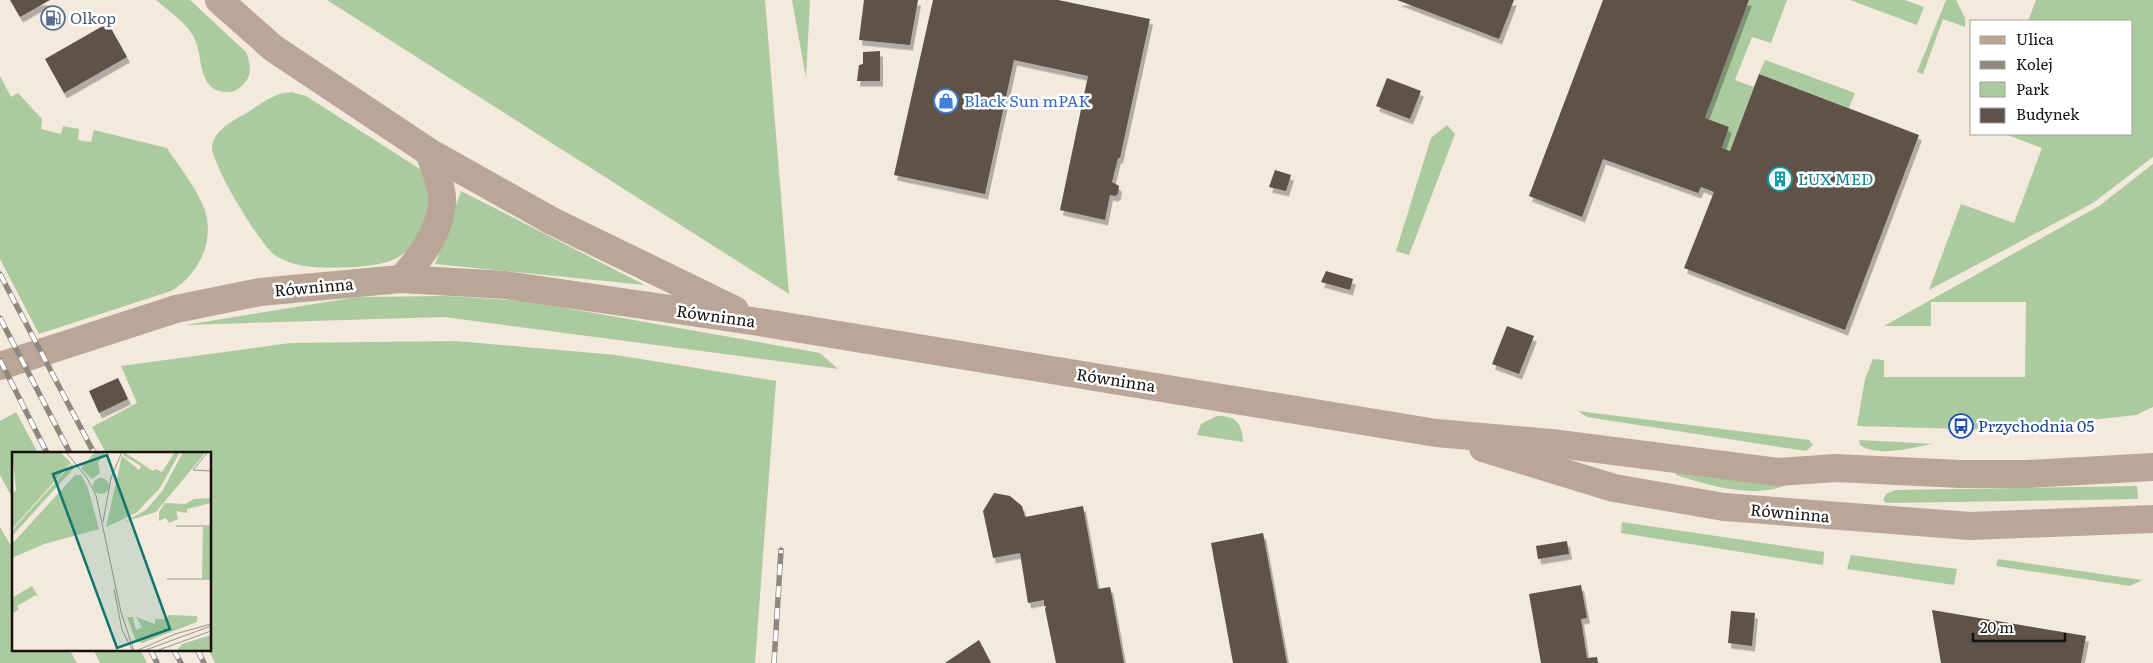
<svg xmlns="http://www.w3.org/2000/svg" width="2153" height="663" viewBox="0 0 2153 663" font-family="Literata,serif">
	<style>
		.green { fill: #abca9e }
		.building { fill: #5e524a; filter: url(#shadow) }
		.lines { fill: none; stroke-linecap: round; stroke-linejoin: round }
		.minor { stroke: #baa697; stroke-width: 28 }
		.rail-casing { stroke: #8f887f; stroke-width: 5.5 }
		.rail { stroke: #fff; stroke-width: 4; stroke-dasharray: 11; stroke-linecap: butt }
		.labels { text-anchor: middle; stroke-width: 5; stroke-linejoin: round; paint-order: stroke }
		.service-label { font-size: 16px; fill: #4e5e75; stroke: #fff; text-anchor: start }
		.shop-label { font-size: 16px; fill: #366cbe; stroke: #fff; text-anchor: start }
		.culture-label { font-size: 16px; fill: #0d838f; stroke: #fff; text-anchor: start }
		.street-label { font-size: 16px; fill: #15120e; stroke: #fff }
		.transit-label { font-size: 16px; fill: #164399; stroke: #fff; text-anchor: start }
		.inset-road { fill: none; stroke: #9b938a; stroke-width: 1 }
		.view { fill: #0f766e; fill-opacity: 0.15; stroke: #0f766e; stroke-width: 2.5 }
		.inset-edge { fill: none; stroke: #15120e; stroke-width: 2.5 }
	</style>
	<defs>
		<filter id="shadow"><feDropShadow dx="3" dy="5.5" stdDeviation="0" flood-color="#0004"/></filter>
	</defs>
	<rect width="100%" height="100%" fill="#f4e9dd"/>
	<g class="green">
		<path d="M156,0H190L246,52C249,60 252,70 248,78C243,86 236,93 226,92C195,90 205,53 192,34C184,21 167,10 156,0Z"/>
		<polygon points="327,0 765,0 789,294"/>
		<polygon points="792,0 810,0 806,78"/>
		<polygon points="1749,0 1787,0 1771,43 1752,37 1735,80 1754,87 1730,151 1722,148 1729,127 1705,118"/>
		<polygon points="1850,0 1905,0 1924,7 1917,25"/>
		<polygon points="1946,0 1956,0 1965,18 1965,27 1943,19 1923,74 1917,72"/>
		<polygon points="2036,0 2153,0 2153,157 2093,203 1929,290 1961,204 2014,223 2042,148 2005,134 2132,134 2132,21 2028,21"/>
		<polygon points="1765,60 1855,93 1849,108 1759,74"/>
		<path d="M0,76L11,97L18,93L42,119L41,129L61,134L63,126L79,129L78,140L91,142L94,130L167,148C179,167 196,187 204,208C216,239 199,275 171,291L39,334L0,259Z"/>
		<path d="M291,92L306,96L423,171C433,195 429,224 412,245C397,264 376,265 354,267C327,268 300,270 276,256C261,247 210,162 212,146C215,128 237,119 250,111C263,102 275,93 291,92Z"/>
		<polygon points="1447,125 1455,134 1409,255 1396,251 1431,138"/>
		<polygon points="2153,164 2153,407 2136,415 2004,430 1857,426 1865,379 1873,359 1884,360 1884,377 2025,377 2026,302 1931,302 1931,326 1884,326 2099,206"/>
		<polygon points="461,191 645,285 435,264"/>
		<polygon points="446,296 526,301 820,353 838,369 444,317 185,325 357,297"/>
		<polygon points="455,341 616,355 776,381 755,663 215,663 208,649 210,649 210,453 106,453 92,427 137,403 121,366 290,343"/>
		<polygon points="1578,411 1809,440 1813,445 1806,451 1587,417"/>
		<polygon points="16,412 38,453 14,453 14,501 0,475 0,421"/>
		<path d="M1217,416C1236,415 1242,424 1243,442L1197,435L1201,424Z"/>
		<path d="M1859,440L1934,444C1912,447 1879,458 1860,445Z"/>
		<path d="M1676,468L1791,483C1757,500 1710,486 1676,475Z"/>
		<polygon points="2137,486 2138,499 1886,503 1883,500 1886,494 1895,490"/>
		<polygon points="1622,522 1824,552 1823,565 1621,533"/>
		<polygon points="0,527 14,551 14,649 69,649 77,663 0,663"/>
		<polygon points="1851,555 1957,569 1954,585 1847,569"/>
		<polygon points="1998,559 2142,580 2130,586 1996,566"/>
		<polygon points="93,649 140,649 147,663 100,663"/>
	</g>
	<g class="building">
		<polygon points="10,0 50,0 20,17"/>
		<polygon points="864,0 918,0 910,45 859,40"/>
		<polygon points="933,0 1058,0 1150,19 1120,158 1118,158 1112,182 1119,186 1118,194 1115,196 1110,195 1105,220 1060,210 1088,76 1014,60 985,194 894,175"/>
		<polygon points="1397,0 1514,0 1499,39"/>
		<polygon points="1603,0 1749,0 1705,118 1729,127 1722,148 1730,151 1759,74 1919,135 1845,330 1684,268 1714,192 1701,187 1698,193 1603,159 1582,217 1529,196"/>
		<polygon points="108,23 127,57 64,93 45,59"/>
		<polygon points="880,51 880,81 857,81 859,65 863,64 863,52"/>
		<polygon points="1387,78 1421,91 1410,119 1376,106"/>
		<polygon points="1275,170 1291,175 1286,191 1269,187"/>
		<polygon points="1326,271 1353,279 1350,290 1321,282"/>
		<polygon points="1507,326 1534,336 1519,374 1492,364"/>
		<polygon points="118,378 128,399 99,413 89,391"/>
		<polygon points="994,493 1010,496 1022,506 1025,517 1083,506 1098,589 1110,587 1111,591 1124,663 1056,663 1045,609 1046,606 1044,606 1044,600 1028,603 1020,553 993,558 983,511"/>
		<polygon points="1263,533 1287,663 1233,663 1211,543"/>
		<polygon points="1567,541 1569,554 1538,559 1536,546"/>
		<polygon points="1581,585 1587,618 1581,619 1587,658 1597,657 1598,663 1541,663 1529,594"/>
		<polygon points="1932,610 2086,636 2081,663 1941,663"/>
		<polygon points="1731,611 1755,613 1752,646 1728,643"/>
		<polygon points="979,640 991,663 945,663"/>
	</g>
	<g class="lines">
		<g class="minor">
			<polyline points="219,0 273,48 429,152 552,221 735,310"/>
			<path d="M401,279C421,258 448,221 441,190C439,177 433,164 429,152"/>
			<polyline points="0,366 176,309 260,292 401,279 506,285 759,322 1436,433 1551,443 1778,472 1835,468 1961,474 2027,474 2153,467"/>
			<polyline points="1483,448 1614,488 1724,507 1970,526 2153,519"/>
		</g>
		<g class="rail-casing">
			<g id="rail">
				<polyline points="0,274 94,453"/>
				<polyline points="0,318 70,453"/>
				<polyline points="0,360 47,453"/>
				<polyline points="150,649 157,663"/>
				<polyline points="173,649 181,663"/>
				<polyline points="197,649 204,663"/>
				<polyline points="774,663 781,550"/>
			</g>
		</g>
		<use href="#rail" class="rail"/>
	</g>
	<defs>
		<g id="fuel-ring" transform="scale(1.25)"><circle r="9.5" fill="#fff" stroke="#5c6f8a" stroke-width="1.5"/><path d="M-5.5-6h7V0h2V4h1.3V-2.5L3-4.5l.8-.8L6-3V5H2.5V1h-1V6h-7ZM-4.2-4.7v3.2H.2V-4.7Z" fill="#5c6f8a"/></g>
		<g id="shop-ring" transform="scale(1.25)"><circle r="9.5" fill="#fff" stroke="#3f7fe0" stroke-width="1.5"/><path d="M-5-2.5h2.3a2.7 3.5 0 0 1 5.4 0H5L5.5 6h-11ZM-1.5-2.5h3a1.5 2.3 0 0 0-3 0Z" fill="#3f7fe0"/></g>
		<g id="building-ring" transform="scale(1.25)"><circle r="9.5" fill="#fff" stroke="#0f9aa8" stroke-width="1.5"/><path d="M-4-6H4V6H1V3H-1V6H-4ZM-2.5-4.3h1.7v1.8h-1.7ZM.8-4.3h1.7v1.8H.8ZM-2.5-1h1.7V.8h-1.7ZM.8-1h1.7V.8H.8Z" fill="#0f9aa8"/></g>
		<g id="bus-ring" transform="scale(1.25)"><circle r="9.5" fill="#fff" stroke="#1a4fb4" stroke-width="1.5"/><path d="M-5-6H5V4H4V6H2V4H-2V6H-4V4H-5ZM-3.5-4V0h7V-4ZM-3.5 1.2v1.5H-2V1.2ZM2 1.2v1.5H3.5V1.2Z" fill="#1a4fb4"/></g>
	</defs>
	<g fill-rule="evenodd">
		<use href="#fuel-ring" x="53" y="18"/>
		<use href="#shop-ring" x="946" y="101"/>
		<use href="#building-ring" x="1780" y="179"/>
		<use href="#bus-ring" x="1961" y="426"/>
	</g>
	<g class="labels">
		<g class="service-label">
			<text x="70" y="24">Olkop</text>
		</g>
		<g class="shop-label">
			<text x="964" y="107">Black Sun mPAK</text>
		</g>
		<g class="culture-label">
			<text x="1798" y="185">LUX MED</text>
		</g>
		<g class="street-label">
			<text transform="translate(314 287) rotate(-5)" y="6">Równinna</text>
			<text transform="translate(716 316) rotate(8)" y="6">Równinna</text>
			<text transform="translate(1116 380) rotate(9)" y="6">Równinna</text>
			<text transform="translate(1790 513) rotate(5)" y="6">Równinna</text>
		</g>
		<g class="transit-label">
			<text x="1978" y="432">Przychodnia 05</text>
		</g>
	</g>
	<g transform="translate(12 452)">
		<rect width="199" height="199" fill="#f4e9dd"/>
		<path d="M0,0H48L59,11L0,77V42L4,38ZM83,0H94L86,10L88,21L80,27L69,16ZM112,0L141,19L144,17L150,20L163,0H168L148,36L124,61L94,75L110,4L127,18L129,14L111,3ZM171,0H194L144,60L112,70L134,58L151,38ZM60,12L62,16L0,84L3,75ZM63,23H69L76,36L87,77L32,92L0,106V92ZM81 34a8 8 0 1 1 16 0a8 8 0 1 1-16 0ZM199,46V51L175,57V61L164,59L166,67L157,71L154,66L147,69V60L153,51L173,52L182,47ZM191,75H199V127L190,126ZM20,134L27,146L24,143L5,154L7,157L1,161L0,146ZM156,163L185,164V170L130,191L124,189L115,165H121L124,178L130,175L124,165L143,172V167H155ZM199,183V199H164L170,192Z" fill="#abca9e"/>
		<path class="inset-road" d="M54,0L75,26L84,43L109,160L122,199M181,18L196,0M181,18L199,19M91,70L99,26L110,0M164,74H199M155,127H199M102,137L110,178L121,199M124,199L163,182L199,172M131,199L199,174M144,199L199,179"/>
		<path class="view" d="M95,3L158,177L105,196L41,22Z"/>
		<rect width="199" height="199" class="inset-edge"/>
	</g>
	<rect x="1970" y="20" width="162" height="115" fill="#ffffff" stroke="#a1a09f"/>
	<rect x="1980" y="36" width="25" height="8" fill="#baa697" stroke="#a1a09f"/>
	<text x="2016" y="45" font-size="15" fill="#15120e">Ulica</text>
	<rect x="1980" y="61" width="25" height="8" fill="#8f887f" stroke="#a1a09f"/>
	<text x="2016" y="70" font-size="15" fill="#15120e">Kolej</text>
	<rect x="1980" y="82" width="25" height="15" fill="#abca9e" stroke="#a1a09f"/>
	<text x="2016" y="95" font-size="15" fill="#15120e">Park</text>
	<rect x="1980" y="108" width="25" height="15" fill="#5e524a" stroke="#a1a09f"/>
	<text x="2016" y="120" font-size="15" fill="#15120e">Budynek</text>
	<path d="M1973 633v8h92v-8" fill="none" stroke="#15120e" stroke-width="2.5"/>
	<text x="1980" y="633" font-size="15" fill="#15120e" stroke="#ffffff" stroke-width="4" paint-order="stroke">20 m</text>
</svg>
